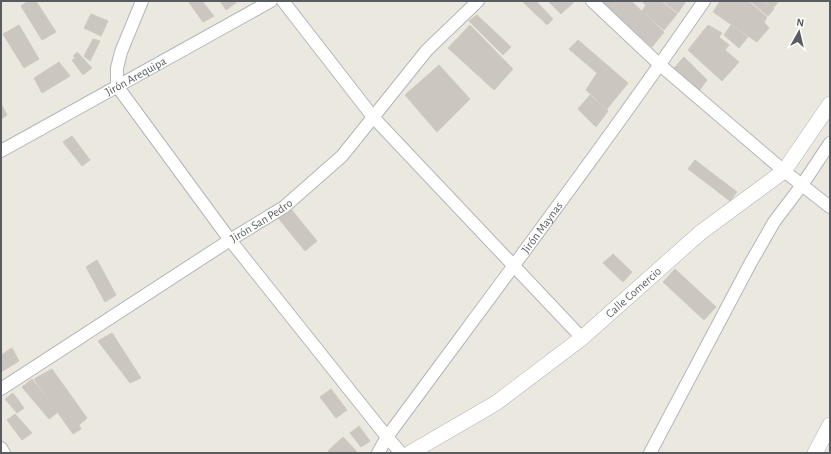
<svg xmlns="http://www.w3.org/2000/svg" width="831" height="454" viewBox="0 0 831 454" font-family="'Alegreya Sans',sans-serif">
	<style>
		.building { fill: #cbc6c0; stroke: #d0c9bd }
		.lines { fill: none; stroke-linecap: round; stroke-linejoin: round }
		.minor-casing { stroke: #b2b6ba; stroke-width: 14 }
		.tertiary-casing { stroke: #b2b6ba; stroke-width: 16 }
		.minor { stroke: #fff; stroke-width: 12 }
		.tertiary { stroke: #fff; stroke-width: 15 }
		.labels { text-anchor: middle; stroke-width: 4; stroke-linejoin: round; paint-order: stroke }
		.street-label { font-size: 12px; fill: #585c60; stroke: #fff }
	</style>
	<rect width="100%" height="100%" fill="#ebe8df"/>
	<g class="building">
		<polygon points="28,1 36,1 56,32 42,40 21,6"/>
		<polygon points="188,1 202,1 214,16 203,22"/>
		<polygon points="220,1 236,1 237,2 226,10"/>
		<polygon points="522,1 536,1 553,19 547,25"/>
		<polygon points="548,1 575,1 561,14"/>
		<polygon points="601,1 631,1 664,32 652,47"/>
		<polygon points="641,1 661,1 677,14 664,30 642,11 646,5"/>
		<polygon points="663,1 686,1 678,13"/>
		<polygon points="720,1 748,1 767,17 764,22 769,28 757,42 713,12"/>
		<polygon points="750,1 763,1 774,9 768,16"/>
		<polygon points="765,1 779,1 773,8"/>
		<polygon points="91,14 108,21 101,36 84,28"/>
		<polygon points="477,15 511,47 503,55 469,21"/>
		<polygon points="19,25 39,59 24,68 3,34"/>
		<polygon points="470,25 513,69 494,90 448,48"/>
		<polygon points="708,25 722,33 719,37 729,45 725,50 739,62 722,81 688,50"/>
		<polygon points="731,25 748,37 739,48 724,35"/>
		<polygon points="93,39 100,41 90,61 84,56"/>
		<polygon points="578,40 628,83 607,109 586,90 597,73 569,49"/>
		<polygon points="77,52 92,68 83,75 72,60 76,58 73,56"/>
		<polygon points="684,57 707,80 699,91 674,68"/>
		<polygon points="59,62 70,76 42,93 34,78"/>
		<polygon points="439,65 470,99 437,132 405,95"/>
		<polygon points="590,95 608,111 596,127 578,109"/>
		<polygon points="1,104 7,115 1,119"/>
		<polygon points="72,136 90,160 82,166 63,142"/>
		<polygon points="695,160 737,192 730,201 688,169"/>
		<polygon points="291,209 317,241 305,251 279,219"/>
		<polygon points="613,254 632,272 623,282 603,263"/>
		<polygon points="97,260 116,295 105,302 86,267"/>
		<polygon points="675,269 716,307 704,320 663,282"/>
		<polygon points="112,333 141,378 130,383 98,341"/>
		<polygon points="12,348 19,361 1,372 1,355"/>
		<polygon points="52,369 87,418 79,425 81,429 73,434 34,379"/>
		<polygon points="32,379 58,412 49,419 22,387"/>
		<polygon points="331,389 347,410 336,418 320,397"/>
		<polygon points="13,393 24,408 17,413 5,399"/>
		<polygon points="15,414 32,433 22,440 7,420"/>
		<polygon points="359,426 370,441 361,447 350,433"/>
		<polygon points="343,437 358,453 330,453 328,451"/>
	</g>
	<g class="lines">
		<g class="minor-casing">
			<g id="minor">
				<polyline points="142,1 121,52 117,68 117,86 230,240 387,437 401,453"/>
				<polyline points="283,1 373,117 582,338"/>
				<polyline points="592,1 660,65 784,171 830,207"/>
				<path id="s1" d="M1,151L271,1"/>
				<path id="s2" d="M1,389L230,240L284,207L342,156L427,50L478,1"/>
				<polyline points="1,448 4,453"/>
				<path id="s3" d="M378,453L387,437C493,293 602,149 704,1"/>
				<polyline points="650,453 750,264 774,222 802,185 830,143"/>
			</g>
		</g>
		<g class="tertiary-casing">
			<g id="tertiary">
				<path id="s4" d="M410,453L496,403L582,338L700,233L784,171L830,104"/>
				<polyline points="815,453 830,425"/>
			</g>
		</g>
		<use href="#minor" class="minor"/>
		<use href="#tertiary" class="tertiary"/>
	</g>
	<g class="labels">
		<g class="street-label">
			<text dy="4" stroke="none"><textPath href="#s1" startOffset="154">Jirón Arequipa</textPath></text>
			<text dy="4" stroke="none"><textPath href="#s2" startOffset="310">Jirón San Pedro</textPath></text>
			<text dy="4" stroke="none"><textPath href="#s3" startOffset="279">Jirón Maynas</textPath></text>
			<text dy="4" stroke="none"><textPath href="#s4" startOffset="276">Calle Comercio</textPath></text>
		</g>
	</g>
	<rect width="831" height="454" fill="none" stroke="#585c60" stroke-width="4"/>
	<g transform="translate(799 32) rotate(8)" stroke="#ffffff" stroke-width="3" paint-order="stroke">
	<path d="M0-3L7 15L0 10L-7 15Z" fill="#585c60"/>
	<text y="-6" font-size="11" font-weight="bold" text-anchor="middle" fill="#585c60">N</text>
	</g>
</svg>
